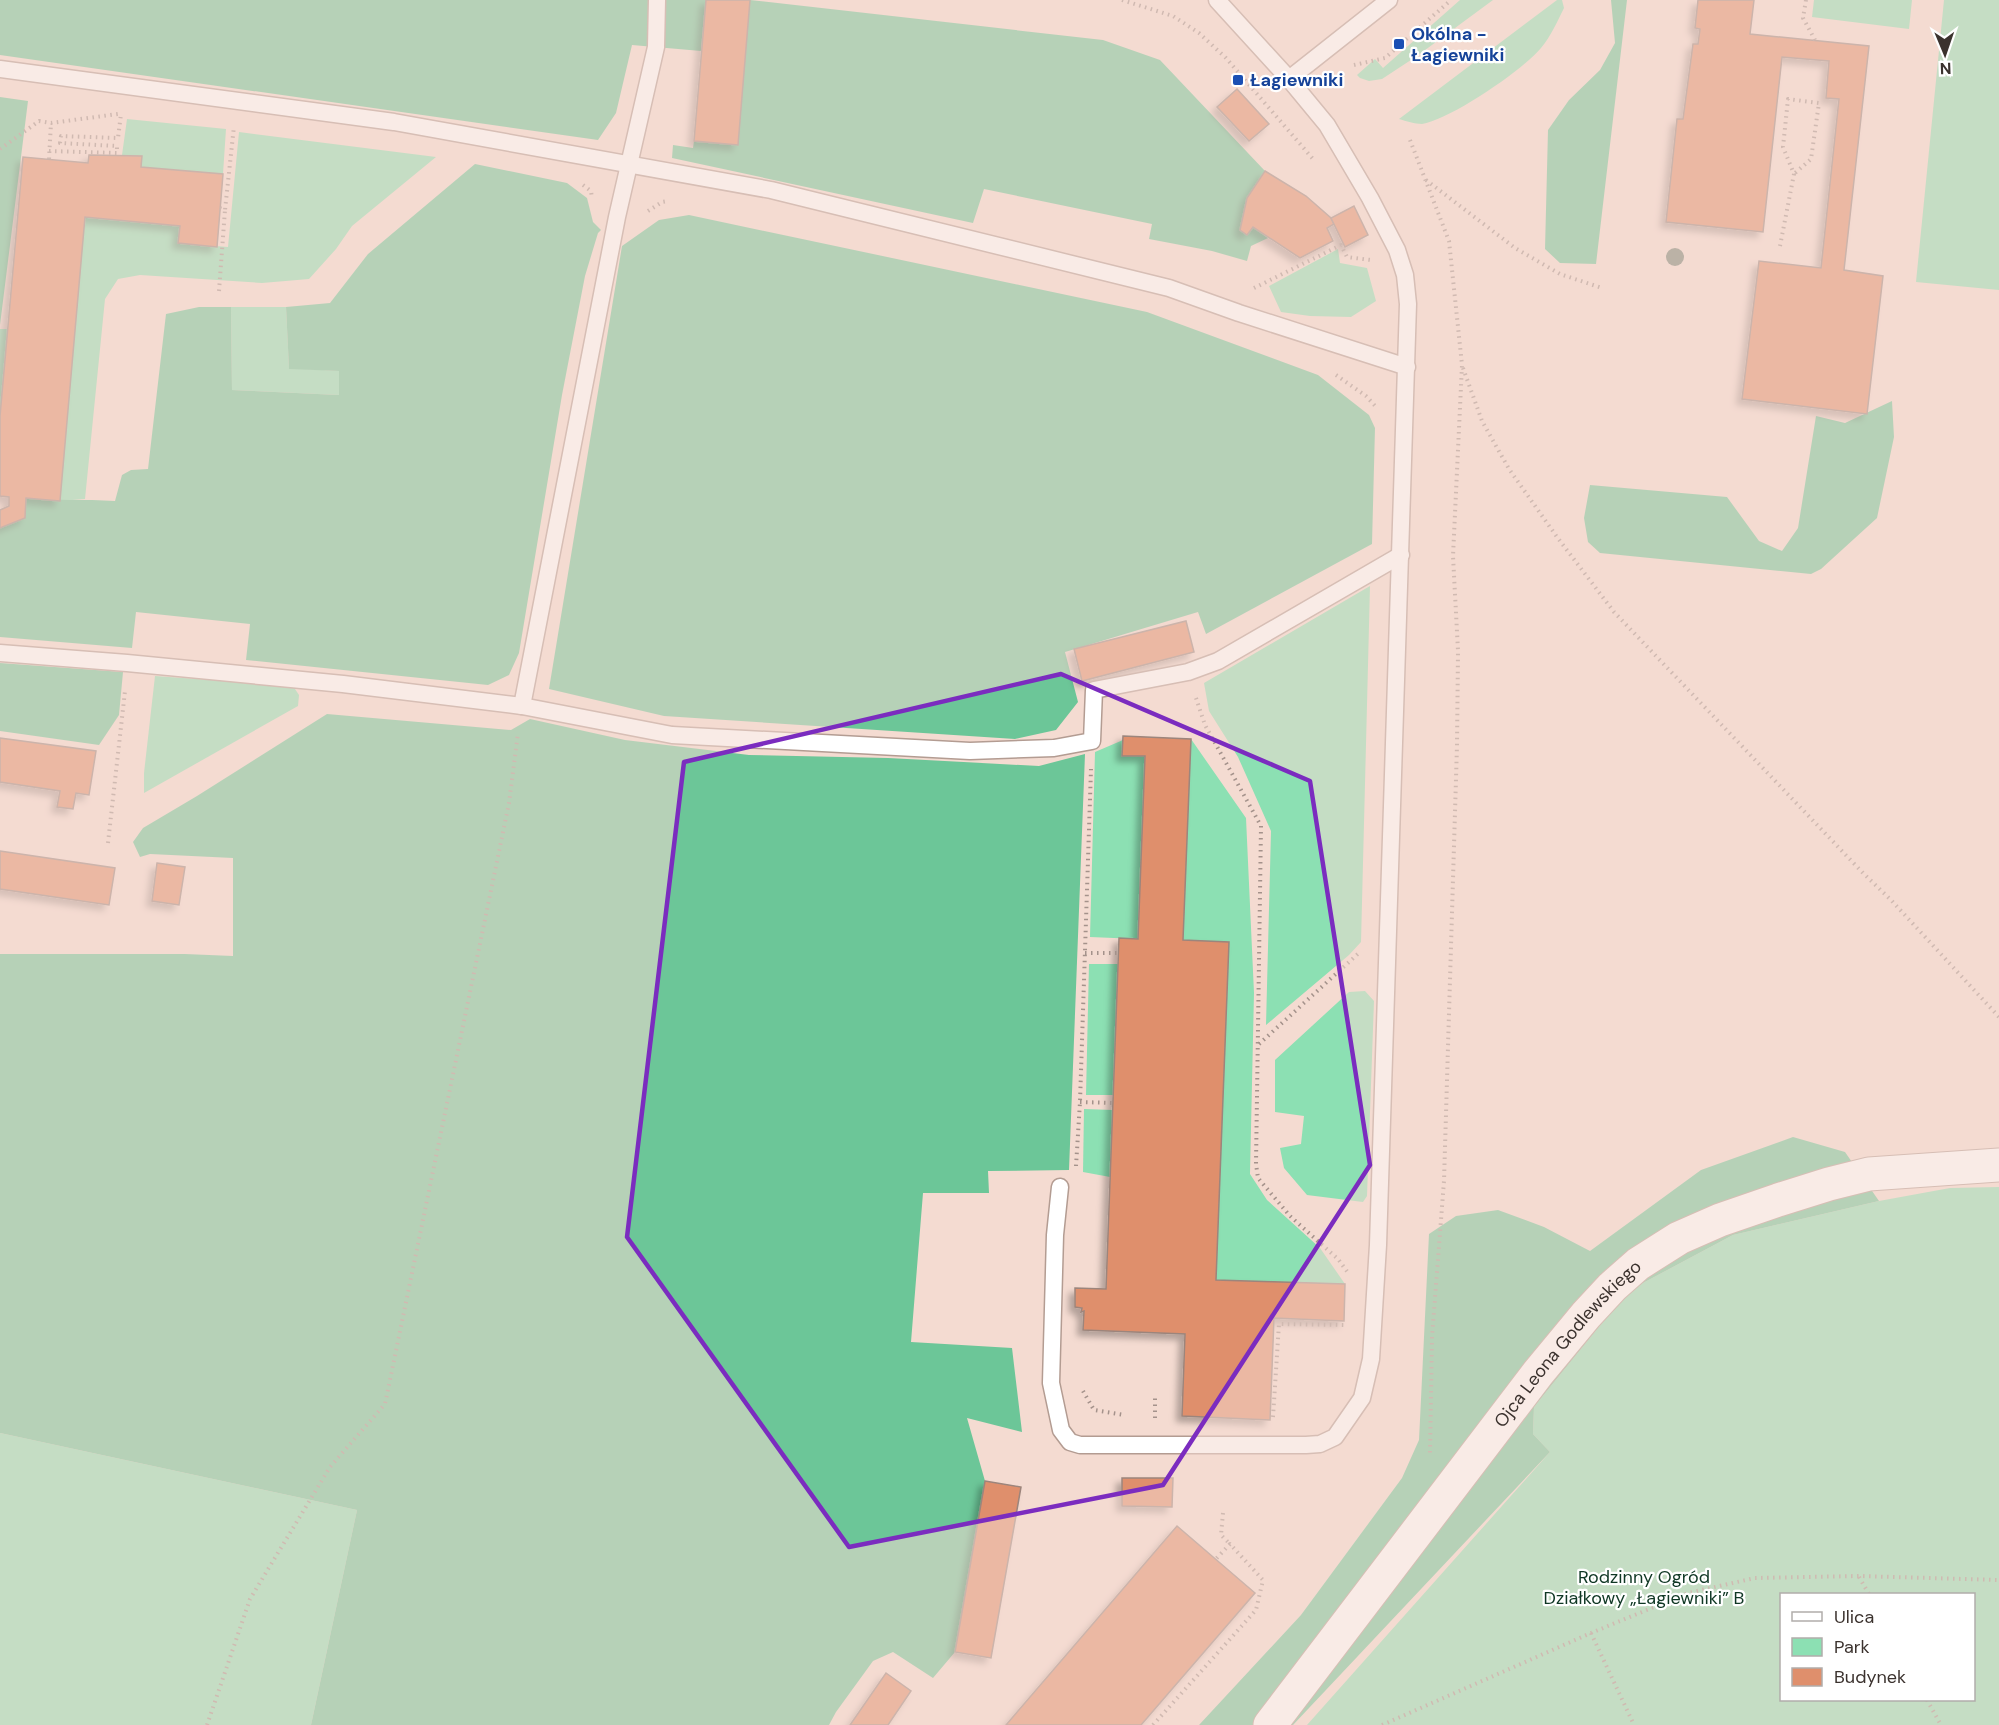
<svg xmlns="http://www.w3.org/2000/svg" width="1999" height="1725" viewBox="0 0 1999 1725" font-family="'DM Sans',sans-serif">
	<style>
		.green { fill: #8ce0b3; fill-rule: evenodd }
		.forest { fill: #6cc698 }
		.building { fill: #df8f6c; stroke: #9c857c; stroke-width: 1.5; filter: url(#shadow) }
		.lines { fill: none; stroke-linecap: round; stroke-linejoin: round }
		.lane-casing { stroke: #b39c92; stroke-width: 19 }
		.street-casing { stroke: #b39c92; stroke-width: 35 }
		.path { stroke: #a4928b; stroke-width: 4; stroke-dasharray: 1.5 4.5; stroke-linecap: butt }
		.lane { stroke: #fff; stroke-width: 16 }
		.street { stroke: #fff; stroke-width: 33 }
		.tree { fill: #768172 }
		.marked { fill: none; stroke: #7b2cbf; stroke-width: 4.5; stroke-linejoin: round }
		.transit-dot { fill: #1a4fb4; stroke: #fff; stroke-width: 2 }
		.labels { text-anchor: middle; stroke-width: 4.5; stroke-linejoin: round; paint-order: stroke }
		.transit-label { font-size: 18px; font-weight: bold; fill: #164399; stroke: #fff; text-anchor: start }
		.street-label { font-size: 18px; fill: #3b322e; stroke: #fff }
		.park-label { font-size: 18px; fill: #0f3724; stroke: #fff }
	</style>
	<defs>
		<filter id="shadow"><feDropShadow dx="-5.5" dy="5.5" stdDeviation="3" flood-color="#0004"/></filter>
	</defs>
	<rect width="100%" height="100%" fill="#f4dbd1"/>
	<g class="green">
		<polygon points="1460,0 1493,0 1417,56 1382,79 1369,81 1360,78 1357,75 1375,59 1383,68"/>
		<path d="M1557,0H1562L1564,8C1557,22 1551,36 1541,48C1523,70 1450,120 1422,124C1415,124 1406,121 1399,119Z"/>
		<polygon points="1814,0 1912,0 1909,29 1812,17"/>
		<polygon points="1944,0 1999,0 1999,290 1916,282"/>
		<polygon points="127,119 226,129 223,174 141,167 141,156 122,155"/>
		<polygon points="239,132 436,157 352,226 336,249 309,279 262,283 140,275 118,279 105,299 85,499 60,501 85,217 180,226 178,243 228,247"/>
		<polygon points="1338,249 1340,263 1367,268 1376,301 1351,317 1310,316 1281,312 1269,286"/>
		<polygon points="231,307 286,307 289,368 339,371 339,395 232,390"/>
		<polygon points="0,329 8,329 0,416"/>
		<polygon points="1370,586 1361,942 1349,955 1266,1025 1271,831 1238,757 1209,711 1204,683"/>
		<polygon points="155,676 293,686 299,695 298,706 144,793 144,773"/>
		<polygon points="1191,739 1246,818 1254,993 1250,1174 1267,1200 1320,1248 1345,1284 1216,1280 1229,942 1183,940"/>
		<polygon points="1123,740 1123,756 1145,756 1138,939 1090,937 1095,752"/>
		<polygon points="1089,964 1118,964 1113,1095 1086,1095"/>
		<polygon points="1365,991 1374,1001 1367,1196 1363,1202 1307,1195 1284,1168 1280,1148 1301,1144 1304,1116 1275,1112 1275,1060 1349,992"/>
		<polygon points="1084,1109 1113,1110 1110,1177 1083,1172"/>
		<path d="M1999,1187V1725H1307L1550,1452L1533,1434L1534,1407L1628,1291L1733,1235L1879,1201L1950,1188ZM1782,1594H1974V1700H1782Z"/>
		<polygon points="0,1433 357,1510 311,1725 0,1725"/>
	</g>
	<g class="forest">
		<polygon points="0,0 706,0 701,51 632,45 616,113 598,140 0,55"/>
		<polygon points="750,0 1103,40 1160,60 1265,171 1247,198 1240,230 1247,235 1253,227 1268,238 1251,246 1247,261 1212,251 1149,239 1152,224 984,189 973,223 672,158 673,145 693,148 694,141 738,144"/>
		<polygon points="1611,0 1627,0 1596,264 1560,263 1545,249 1548,130 1569,100 1600,70 1615,43"/>
		<polygon points="0,97 28,101 0,325"/>
		<path d="M475,164L567,183L587,198L593,222L601,230L598,233L585,276L562,395L519,653L509,675L488,685L246,660L250,624L136,612L132,648L0,637V528L25,518L26,498C56,501 85,499 115,501L122,475L131,470L148,469L166,314L199,307H231L232,390L339,395V371L289,369L286,307L330,303L368,254Z"/>
		<polygon points="689,215 1147,312 1318,375 1369,415 1375,428 1372,544 1206,634 1198,612 1065,652 1078,702 1056,730 1015,739 664,716 549,689 622,246 659,220"/>
		<polygon points="1892,401 1894,437 1877,518 1821,569 1811,574 1600,553 1588,542 1584,518 1590,485 1727,497 1759,541 1782,551 1798,528 1816,416 1845,423"/>
		<polygon points="0,663 123,672 119,715 99,745 0,731"/>
		<polygon points="327,714 511,730 530,719 625,740 749,755 888,758 1039,766 1085,754 1069,1170 988,1171 989,1193 923,1193 911,1342 1012,1348 1022,1432 967,1418 985,1481 955,1652 933,1678 893,1652 873,1661 836,1712 829,1725 311,1725 357,1510 0,1433 0,954 185,954 233,956 233,858 150,854 140,857 133,842 143,828 197,796"/>
		<polygon points="1793,1137 1845,1152 1879,1201 1733,1235 1628,1291 1534,1407 1533,1434 1550,1452 1293,1725 1199,1725 1301,1615 1402,1478 1419,1440 1429,1234 1456,1216 1498,1210 1544,1227 1590,1251 1701,1170"/>
	</g>
	<g class="building">
		<polygon points="706,0 750,0 738,145 694,141"/>
		<polygon points="1698,0 1754,0 1750,34 1869,46 1844,270 1883,276 1867,414 1742,399 1759,261 1821,268 1839,99 1826,98 1829,61 1782,57 1763,232 1666,222 1677,119 1683,119 1693,44 1698,44 1700,29 1695,28"/>
		<polygon points="1237,89 1269,124 1249,141 1217,107"/>
		<polygon points="89,155 142,156 141,167 223,174 217,247 178,243 180,226 85,217 60,501 26,498 25,518 0,528 0,510 9,506 9,497 0,496 0,416 23,157 88,163"/>
		<polygon points="1265,171 1306,196 1331,218 1334,224 1327,228 1333,241 1300,258 1253,227 1247,235 1240,230 1247,198"/>
		<polygon points="1354,206 1368,235 1345,247 1331,218"/>
		<polygon points="1186,621 1194,652 1082,681 1074,649"/>
		<polygon points="1123,736 1191,739 1183,940 1229,942 1216,1280 1345,1284 1344,1321 1274,1318 1270,1420 1182,1416 1185,1334 1083,1330 1084,1311 1081,1312 1082,1308 1075,1307 1075,1288 1106,1289 1119,938 1138,939 1145,756 1122,756"/>
		<polygon points="0,738 96,751 89,795 76,793 73,809 57,807 60,791 0,782"/>
		<polygon points="0,851 115,868 109,905 0,889"/>
		<polygon points="157,863 185,867 179,905 152,901"/>
		<polygon points="1122,1478 1173,1478 1172,1507 1122,1506"/>
		<polygon points="985,1481 1021,1487 991,1658 955,1652"/>
		<polygon points="1177,1526 1255,1593 1141,1725 1006,1725"/>
		<polygon points="886,1673 911,1691 888,1725 850,1725"/>
	</g>
	<g class="lines">
		<g class="lane-casing">
			<g id="lane">
				<polyline points="0,69 394,122 771,190 1169,288 1239,313 1407,367"/>
				<polyline points="1289,79 1389,0"/>
				<polyline points="0,653 127,663 343,684 522,706 672,735 970,751 1054,748 1092,741 1094,690 1188,672 1218,661 1401,555"/>
				<polyline points="522,706 617,217 656,47 657,0"/>
				<polyline points="1060,1187 1055,1235 1051,1383 1061,1430 1070,1442 1080,1445 1306,1445 1320,1444 1335,1437 1362,1398 1371,1359 1378,1245 1408,304 1405,275 1397,250 1370,198 1327,125 1289,79 1217,0"/>
			</g>
		</g>
		<g class="street-casing">
			<g id="street">
				<path id="s1" d="M1270,1725L1538,1373L1586,1315L1612,1287L1638,1264L1679,1238L1720,1220L1778,1200L1829,1184L1869,1174L1999,1165"/>
			</g>
		</g>
		<g class="path">
			<polyline points="1122,0 1173,16 1199,33 1226,58 1313,159"/>
			<polyline points="1806,0 1803,18 1815,40"/>
			<polyline points="1354,65 1385,58 1451,0"/>
			<polyline points="1410,140 1449,241 1462,365 1453,556 1458,651 1457,745 1444,1181 1432,1337 1430,1454"/>
			<polyline points="0,149 39,121 51,123 118,114"/>
			<polyline points="49,151 117,153 117,146 60,143 61,136 118,138 121,114"/>
			<polyline points="49,159 51,123"/>
			<polyline points="1426,180 1515,248 1560,274 1602,288"/>
			<polyline points="583,185 591,191 592,198"/>
			<polyline points="220,208 225,210 234,126"/>
			<polyline points="648,211 662,202 668,201"/>
			<polyline points="1780,246 1794,174 1783,147 1788,99 1819,103 1811,159 1794,174"/>
			<polyline points="1254,288 1341,245 1347,257 1371,260"/>
			<polyline points="219,291 225,210"/>
			<polyline points="1463,368 1482,421 1509,469 1557,537 1614,612 1863,873 1891,900 1999,1017"/>
			<polyline points="1336,375 1366,396 1377,408"/>
			<polyline points="1196,698 1205,725 1261,826 1256,1164 1258,1178 1290,1216 1338,1259 1349,1274"/>
			<polyline points="108,843 125,691"/>
			<polyline points="1085,953 1119,953"/>
			<polyline points="1259,1044 1360,952"/>
			<polyline points="1080,1102 1113,1103"/>
			<polyline points="1076,1166 1080,1102 1091,769"/>
			<polyline points="1083,1391 1094,1410 1124,1415"/>
			<polyline points="1273,1417 1279,1324 1347,1325"/>
			<polyline points="1155,1418 1155,1396"/>
			<polyline points="1223,1513 1221,1535 1230,1544"/>
			<polyline points="1859,1577 1869,1594"/>
			<polyline points="1591,1633 1634,1725"/>
			<polyline points="1927,1700 1941,1725"/>
			<polyline points="207,1725 250,1599 330,1467 385,1404 509,803 518,733"/>
			<polyline points="1153,1725 1256,1610 1263,1580 1230,1544 1215,1560"/>
			<polyline points="1382,1725 1591,1633 1688,1593 1755,1578 1859,1576 1999,1580"/>
		</g>
		<use href="#lane" class="lane"/>
		<use href="#street" class="street"/>
	</g>
	<circle class="tree" cx="1675" cy="257" r="9"/>
	<path d="M0 0H1999V1725H0ZM1061,674L1310,781L1370,1165L1163,1485L849,1547L627,1237L684,762Z" fill="#f4dbd1" fill-opacity=".55" fill-rule="evenodd"/>
	<path class="marked" d="M1061,674L1310,781L1370,1165L1163,1485L849,1547L627,1237L684,762Z"/>
	<g class="transit-dot">
		<rect x="1393" y="38" width="12" height="12" rx="3"/>
		<rect x="1232" y="74" width="12" height="12" rx="3"/>
	</g>
	<g class="labels">
		<g class="transit-label">
			<text x="1411" y="40">Okólna -<tspan x="1411" dy="21">Łagiewniki</tspan></text>
			<text x="1250" y="86">Łagiewniki</text>
		</g>
		<g class="street-label">
			<text dy="6" stroke="none"><textPath href="#s1" startOffset="484">Ojca Leona Godlewskiego</textPath></text>
		</g>
		<g class="park-label">
			<text x="1644" y="1583">Rodzinny Ogród<tspan x="1644" dy="21">Działkowy „Łagiewniki” B</tspan></text>
		</g>
	</g>
	<rect x="1780" y="1593" width="195" height="108" fill="#ffffff" stroke="#b1adab" stroke-width="1.5"/>
	<rect x="1792" y="1612" width="30" height="9" fill="#ffffff" stroke="#b1adab" stroke-width="1.5"/>
	<text x="1834" y="1623" font-size="18" fill="#3b322e">Ulica</text>
	<rect x="1792" y="1638" width="30" height="18" fill="#8ce0b3" stroke="#b1adab" stroke-width="1.5"/>
	<text x="1834" y="1653" font-size="18" fill="#3b322e">Park</text>
	<rect x="1792" y="1668" width="30" height="18" fill="#df8f6c" stroke="#b1adab" stroke-width="1.5"/>
	<text x="1834" y="1683" font-size="18" fill="#3b322e">Budynek</text>
	<g transform="translate(1945 54) rotate(178)" stroke="#ffffff" stroke-width="4.5" paint-order="stroke">
	<path d="M0-4.5L10 22L0 15L-10 22Z" fill="#3b322e"/>
	<text y="-9" font-size="16" font-weight="bold" text-anchor="middle" fill="#3b322e">N</text>
	</g>
</svg>
